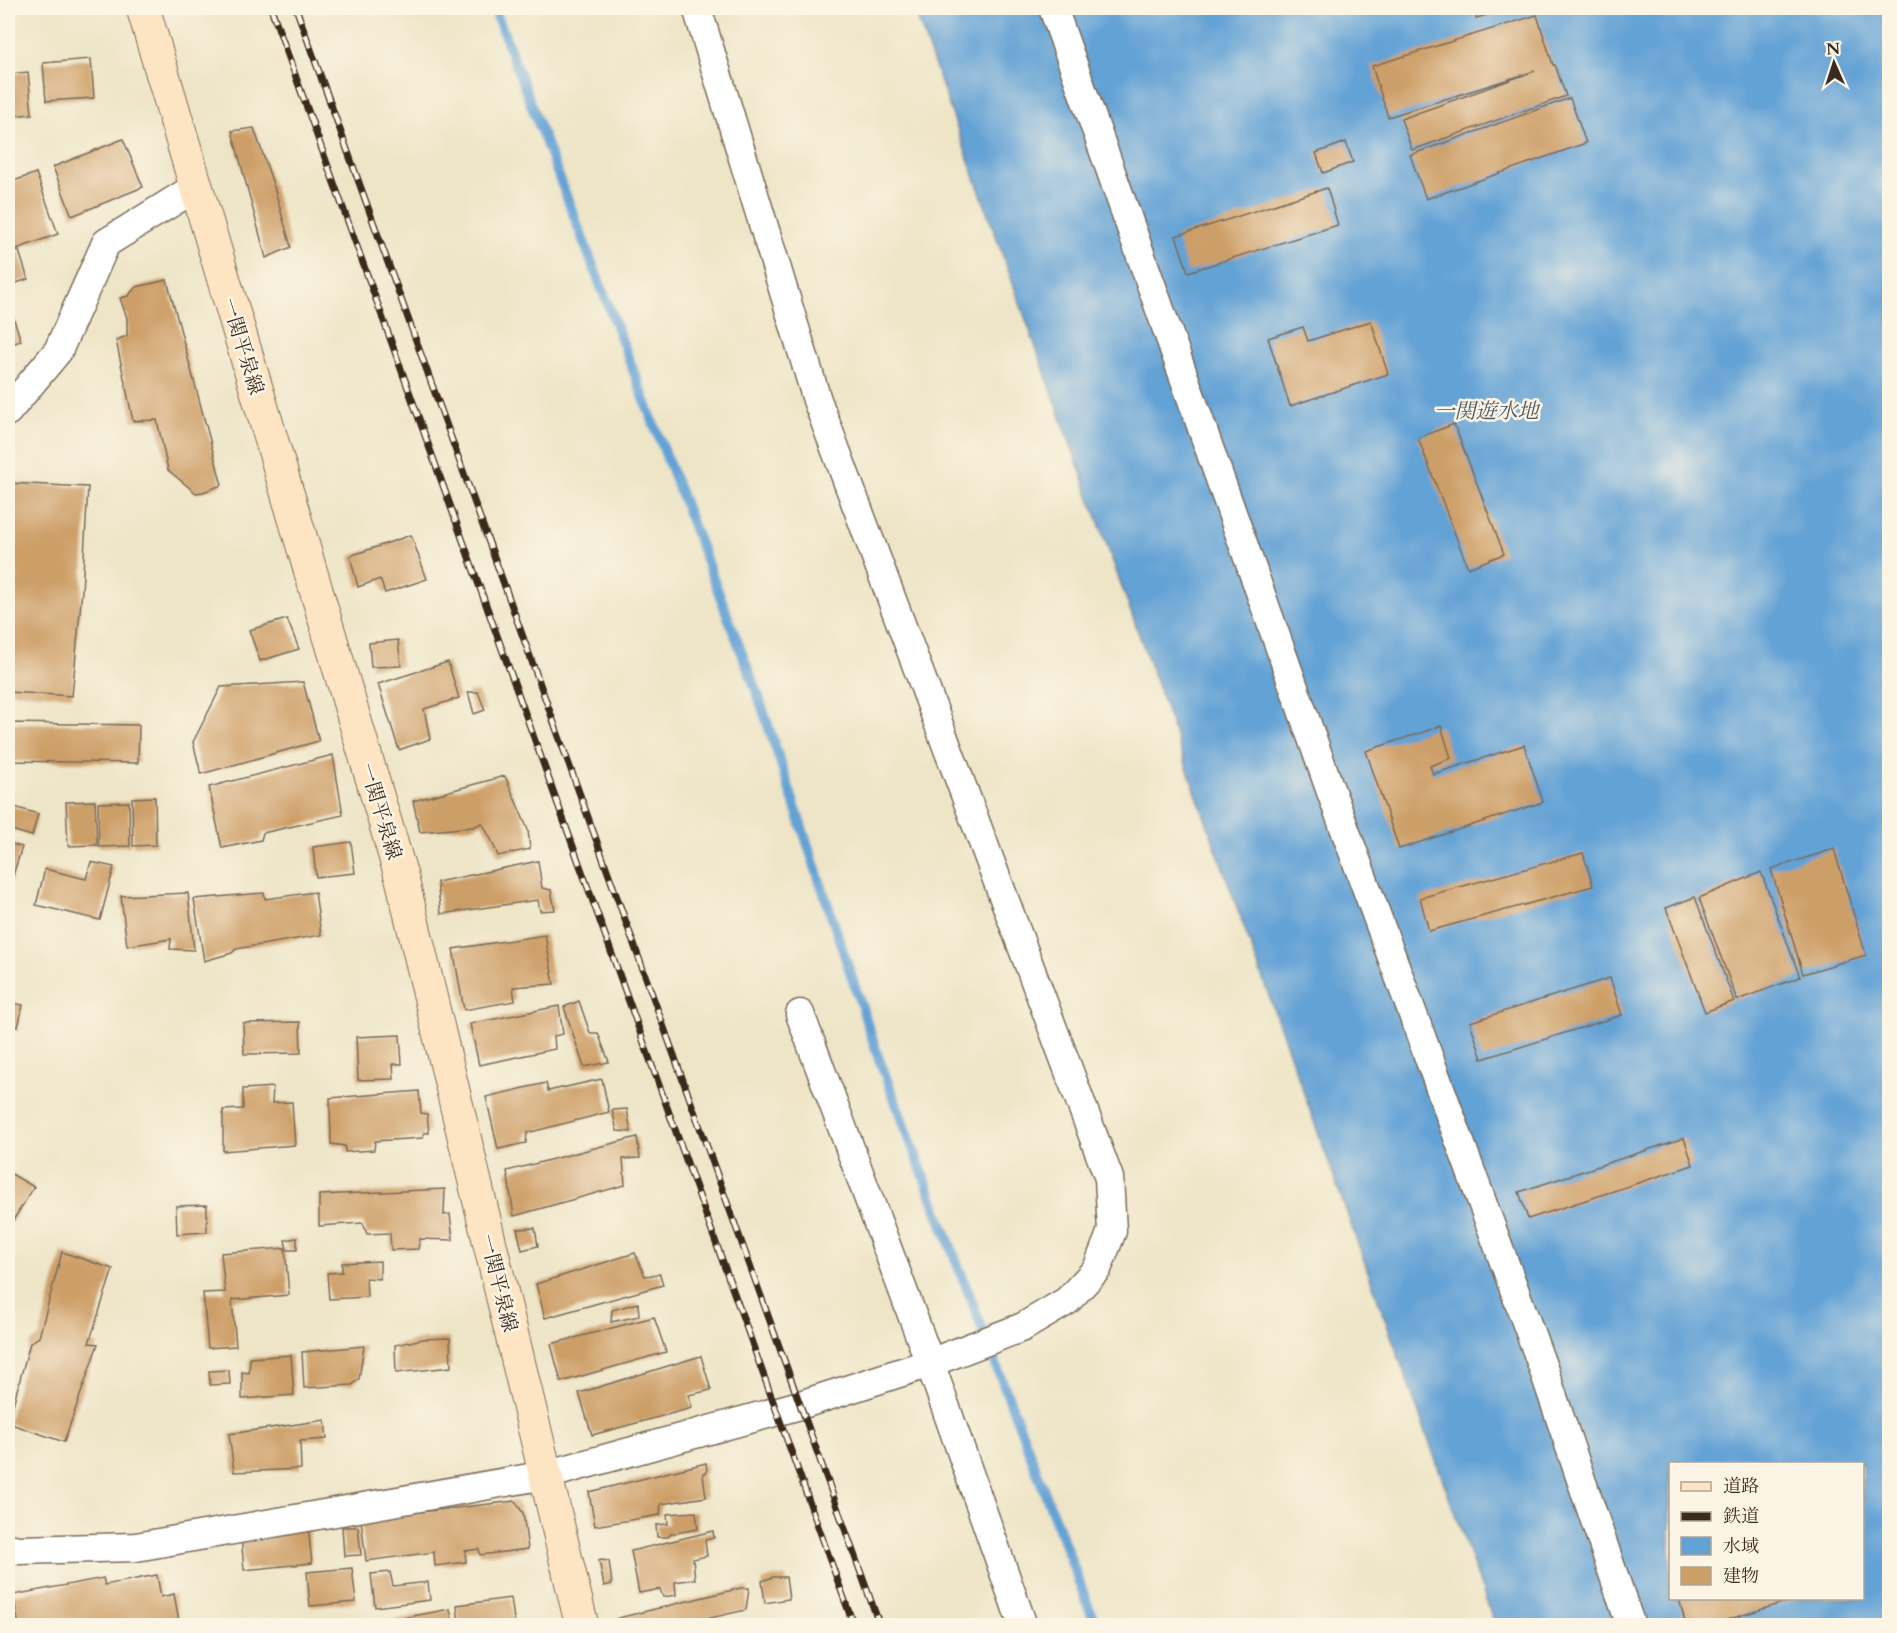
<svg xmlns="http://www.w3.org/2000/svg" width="1897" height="1633" viewBox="0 0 1897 1633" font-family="Cardo,'Noto Serif JP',serif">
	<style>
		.water { fill: #63a2d5; stroke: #4f667a; stroke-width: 1.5; fill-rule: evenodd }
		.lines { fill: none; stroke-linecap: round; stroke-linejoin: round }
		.stream { stroke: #63a2d5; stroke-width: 10 }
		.building { fill: #cd9f68 }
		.minor-casing { stroke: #7a6b59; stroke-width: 31 }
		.secondary-casing { stroke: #7a6b59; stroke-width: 35 }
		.minor { stroke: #fff; stroke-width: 28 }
		.secondary { stroke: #fde5c4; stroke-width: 33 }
		.rail-casing { stroke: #3b2a1e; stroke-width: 7 }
		.rail { stroke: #fcf5e5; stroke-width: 4.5; stroke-dasharray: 14; stroke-linecap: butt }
		.labels { text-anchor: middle; stroke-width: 5; stroke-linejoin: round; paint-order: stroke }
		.street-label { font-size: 20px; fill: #3b2a1e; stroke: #fcf5e5 }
		.water-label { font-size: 21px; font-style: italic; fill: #4b5a67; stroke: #fcf5e5 }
	</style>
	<rect width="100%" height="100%" fill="#fcf5e5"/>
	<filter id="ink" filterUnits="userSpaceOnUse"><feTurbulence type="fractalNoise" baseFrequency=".0167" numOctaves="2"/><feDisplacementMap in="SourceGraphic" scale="12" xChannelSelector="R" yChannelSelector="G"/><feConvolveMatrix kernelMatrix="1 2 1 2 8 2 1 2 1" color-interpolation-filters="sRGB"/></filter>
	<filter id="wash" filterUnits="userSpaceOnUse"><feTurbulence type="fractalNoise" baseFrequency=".008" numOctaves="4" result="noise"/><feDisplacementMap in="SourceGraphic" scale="24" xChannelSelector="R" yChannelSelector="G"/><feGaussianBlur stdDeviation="1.35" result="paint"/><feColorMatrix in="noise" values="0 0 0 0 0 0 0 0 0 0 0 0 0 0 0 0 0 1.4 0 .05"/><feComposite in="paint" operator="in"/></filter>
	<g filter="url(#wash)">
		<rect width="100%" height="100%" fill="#eee5c7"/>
		<path class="water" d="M914,8H1889V1625H1495ZM1670,1464H1862V1598H1670Z"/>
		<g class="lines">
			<polyline class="stream" points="494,8 758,695 879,1059 1096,1626"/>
		</g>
		<g id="blocks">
			<g class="building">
				<polygon points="1473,8 1512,8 1476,18"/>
				<polygon points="1537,15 1553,65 1555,65 1566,96 1412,150 1401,119 1535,71 1388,117 1372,66"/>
				<polygon points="91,59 94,98 46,101 43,63"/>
				<polygon points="28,72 32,114 8,116 8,74"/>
				<polygon points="1570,98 1586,143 1426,199 1410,155"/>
				<polygon points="254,128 274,187 291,247 266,258 232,131"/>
				<polygon points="123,139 143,187 72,216 53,167"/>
				<polygon points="1346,142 1353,162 1323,173 1316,153"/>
				<polygon points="36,173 58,234 14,250 8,233 8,183"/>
				<polygon points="1327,188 1338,225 1188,272 1176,236"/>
				<polygon points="19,251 28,279 8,286 8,254"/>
				<polygon points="167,280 222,485 203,492 196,493 168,470 157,420 133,421 116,340 127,336 127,318 120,298 128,296 136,287"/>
				<polygon points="8,301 21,341 8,345"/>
				<polygon points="1371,321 1388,374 1290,406 1268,338 1303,327 1308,341"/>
				<polygon points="1454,424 1504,554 1468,568 1418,438"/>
				<polygon points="8,483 88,487 82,591 72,696 8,692"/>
				<polygon points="411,535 427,579 385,593 380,579 358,587 350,556"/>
				<polygon points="287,619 299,649 260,661 249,630"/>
				<polygon points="398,640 401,666 371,667 369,643"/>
				<polygon points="448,662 459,698 424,709 430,739 399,750 378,684"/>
				<polygon points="303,682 319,741 201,774 193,742 221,687"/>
				<polygon points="468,692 478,692 485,710 474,714"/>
				<polygon points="8,723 139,725 138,763 8,761"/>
				<polygon points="1441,726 1451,758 1430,766 1433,774 1524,745 1543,802 1399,849 1366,751"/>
				<polygon points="333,755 343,815 263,833 261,840 222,848 209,787"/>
				<polygon points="505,776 528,830 530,849 498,856 491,839 482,823 473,827 420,832 413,801"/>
				<polygon points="155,797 156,845 133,846 132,798"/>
				<polygon points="95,801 97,845 68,846 66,802"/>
				<polygon points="129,802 130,846 99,847 98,803"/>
				<polygon points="8,805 38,814 32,836 8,829"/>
				<polygon points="351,842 355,873 316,877 313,847"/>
				<polygon points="8,843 22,847 8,891"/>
				<polygon points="1834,849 1866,955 1803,974 1771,869"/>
				<polygon points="1583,853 1593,886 1429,931 1420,898"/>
				<polygon points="538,861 542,888 551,890 555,910 540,911 538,900 441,914 437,882"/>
				<polygon points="91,862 114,867 100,920 36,905 45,869 86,879"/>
				<polygon points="1761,872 1800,977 1737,1000 1699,898"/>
				<polygon points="315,892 321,935 236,949 232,953 204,961 194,899 264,893 265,899"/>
				<polygon points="188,893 194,950 170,949 171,939 127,946 121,896"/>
				<polygon points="1695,897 1734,1001 1705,1012 1666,908"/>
				<polygon points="545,935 554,984 513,987 515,1001 464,1010 453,949"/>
				<polygon points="1610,978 1622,1015 1482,1059 1470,1022"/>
				<polygon points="579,1001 590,1033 598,1033 609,1062 584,1067 564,1007"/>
				<polygon points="8,1002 23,1005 18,1027 8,1025"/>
				<polygon points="559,1006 563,1034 554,1036 555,1049 479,1065 470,1024"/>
				<polygon points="300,1022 301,1053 244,1054 243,1023"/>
				<polygon points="400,1035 402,1064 393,1064 394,1079 358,1080 356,1037"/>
				<polygon points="602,1079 609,1112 527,1133 526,1143 498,1149 486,1097 546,1083 548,1091"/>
				<polygon points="273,1087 272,1103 292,1102 295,1145 223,1151 223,1110 243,1109 243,1089"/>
				<polygon points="419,1091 421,1113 427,1114 429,1133 424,1133 423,1138 375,1141 374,1150 345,1152 345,1146 331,1144 330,1098"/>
				<polygon points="627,1109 631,1132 617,1131 612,1110"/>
				<polygon points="637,1137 640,1158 623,1159 625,1185 514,1216 507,1171"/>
				<polygon points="1684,1138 1693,1165 1528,1219 1519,1192"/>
				<polygon points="8,1172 34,1187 9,1227 8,1226"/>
				<polygon points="445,1189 444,1215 450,1214 453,1240 420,1239 418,1249 391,1250 390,1233 367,1234 363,1223 319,1226 319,1195"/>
				<polygon points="207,1205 207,1232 177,1234 176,1206"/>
				<polygon points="535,1228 538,1246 522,1250 517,1229"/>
				<polygon points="297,1238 297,1250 287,1250 285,1240"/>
				<polygon points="285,1248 289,1295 232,1300 236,1346 208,1348 203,1293 225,1292 221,1253"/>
				<polygon points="62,1252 113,1269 89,1343 98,1344 64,1442 8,1423 30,1343 39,1337"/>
				<polygon points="635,1253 645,1276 660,1274 663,1285 545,1318 536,1284"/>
				<polygon points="380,1261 380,1279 366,1278 367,1297 329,1299 327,1273 342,1272 342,1263"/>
				<polygon points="638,1303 639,1316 611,1322 612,1310"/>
				<polygon points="654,1317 666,1352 561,1382 551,1344"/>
				<polygon points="450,1338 451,1367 396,1373 395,1345 423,1339"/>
				<polygon points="364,1346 359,1379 352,1385 304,1388 302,1352"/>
				<polygon points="291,1355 294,1395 242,1399 242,1372 249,1373 250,1358"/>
				<polygon points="701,1356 711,1390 689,1395 692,1408 592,1435 579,1393"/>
				<polygon points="229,1370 230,1384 210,1385 209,1371"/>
				<polygon points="325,1420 327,1439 300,1441 301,1469 234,1472 229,1434"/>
				<polygon points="706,1463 707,1472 703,1474 706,1497 661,1504 660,1515 595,1526 589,1492"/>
				<polygon points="515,1501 523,1513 528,1549 480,1555 479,1549 465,1551 466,1562 435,1566 434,1552 366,1561 361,1519"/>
				<polygon points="696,1512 698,1529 671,1534 668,1537 657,1537 656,1525 668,1524 667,1514"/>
				<polygon points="308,1527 312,1563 244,1570 241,1535"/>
				<polygon points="342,1527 358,1527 361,1555 344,1556"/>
				<polygon points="713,1531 714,1538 705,1540 707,1556 693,1559 695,1579 675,1582 676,1595 663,1597 660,1589 639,1593 631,1551"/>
				<polygon points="599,1560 609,1561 612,1584 604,1586"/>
				<polygon points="352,1568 356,1602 310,1606 307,1572"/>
				<polygon points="390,1572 393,1586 428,1582 430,1600 375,1607 371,1574"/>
				<polygon points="157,1575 161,1597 174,1594 180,1626 19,1626 13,1595 103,1578 105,1585"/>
				<polygon points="773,1577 786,1577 789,1599 765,1603 762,1581"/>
				<polygon points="741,1588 749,1588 746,1610 675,1626 620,1626 618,1618"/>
				<polygon points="511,1598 515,1626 459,1626 457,1605"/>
				<polygon points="1679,1598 1796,1598 1796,1599 1706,1626 1686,1626"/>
				<polygon points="450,1609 453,1626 372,1626 372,1624"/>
			</g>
		</g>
	</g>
	<g filter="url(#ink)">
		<use href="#blocks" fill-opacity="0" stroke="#7a6b59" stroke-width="1.5"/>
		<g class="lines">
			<g class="minor-casing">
				<g id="minor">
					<polyline points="1053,8 1330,789 1542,1365 1631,1626"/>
					<polyline points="8,411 58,351 106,243 196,187"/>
					<polyline points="800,1014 930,1363 1023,1626"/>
					<polyline points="8,1548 19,1550 136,1547 546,1475 800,1405 930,1363 1023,1327 1067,1301 1097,1269 1112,1231 1109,1178 817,400 697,8"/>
				</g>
			</g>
			<g class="secondary-casing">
				<polyline id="secondary" points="143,8 402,879 582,1626"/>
			</g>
			<use href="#minor" class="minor"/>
			<use href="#secondary" class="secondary"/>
			<g class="rail-casing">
				<g id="rail">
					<polyline points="271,8 854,1626"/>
					<polyline points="296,8 880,1626"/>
				</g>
			</g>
			<use href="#rail" class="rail"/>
		</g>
	</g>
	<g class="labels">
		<g class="street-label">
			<text transform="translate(243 346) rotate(73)" y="7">一関平泉線</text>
			<text transform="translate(381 811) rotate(73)" y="7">一関平泉線</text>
			<text transform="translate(499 1283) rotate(76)" y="7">一関平泉線</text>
		</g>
		<g class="water-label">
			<text x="1486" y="418">一関遊水地</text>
		</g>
	</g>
	<rect width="1897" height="1633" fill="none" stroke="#fcf5e5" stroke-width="30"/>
	<rect x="1669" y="1462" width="195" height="138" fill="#fcf5e5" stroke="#afa495" stroke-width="1.5"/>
	<rect x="1681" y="1482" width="30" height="9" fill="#fde5c4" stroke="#afa495" stroke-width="1.5"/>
	<text x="1723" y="1492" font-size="18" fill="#3b2a1e">道路</text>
	<rect x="1681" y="1512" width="30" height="9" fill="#3b2a1e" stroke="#afa495" stroke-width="1.5"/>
	<text x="1723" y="1522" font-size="18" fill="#3b2a1e">鉄道</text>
	<rect x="1681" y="1537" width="30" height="18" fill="#63a2d5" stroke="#afa495" stroke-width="1.5"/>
	<text x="1723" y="1552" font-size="18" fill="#3b2a1e">水域</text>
	<rect x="1681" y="1567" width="30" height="18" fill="#cd9f68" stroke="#afa495" stroke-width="1.5"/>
	<text x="1723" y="1582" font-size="18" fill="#3b2a1e">建物</text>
	<g transform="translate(1834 63) rotate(357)" stroke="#fcf5e5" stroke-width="4.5" paint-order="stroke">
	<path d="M0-4.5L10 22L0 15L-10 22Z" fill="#3b2a1e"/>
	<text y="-9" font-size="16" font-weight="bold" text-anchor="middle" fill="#3b2a1e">N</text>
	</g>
</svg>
